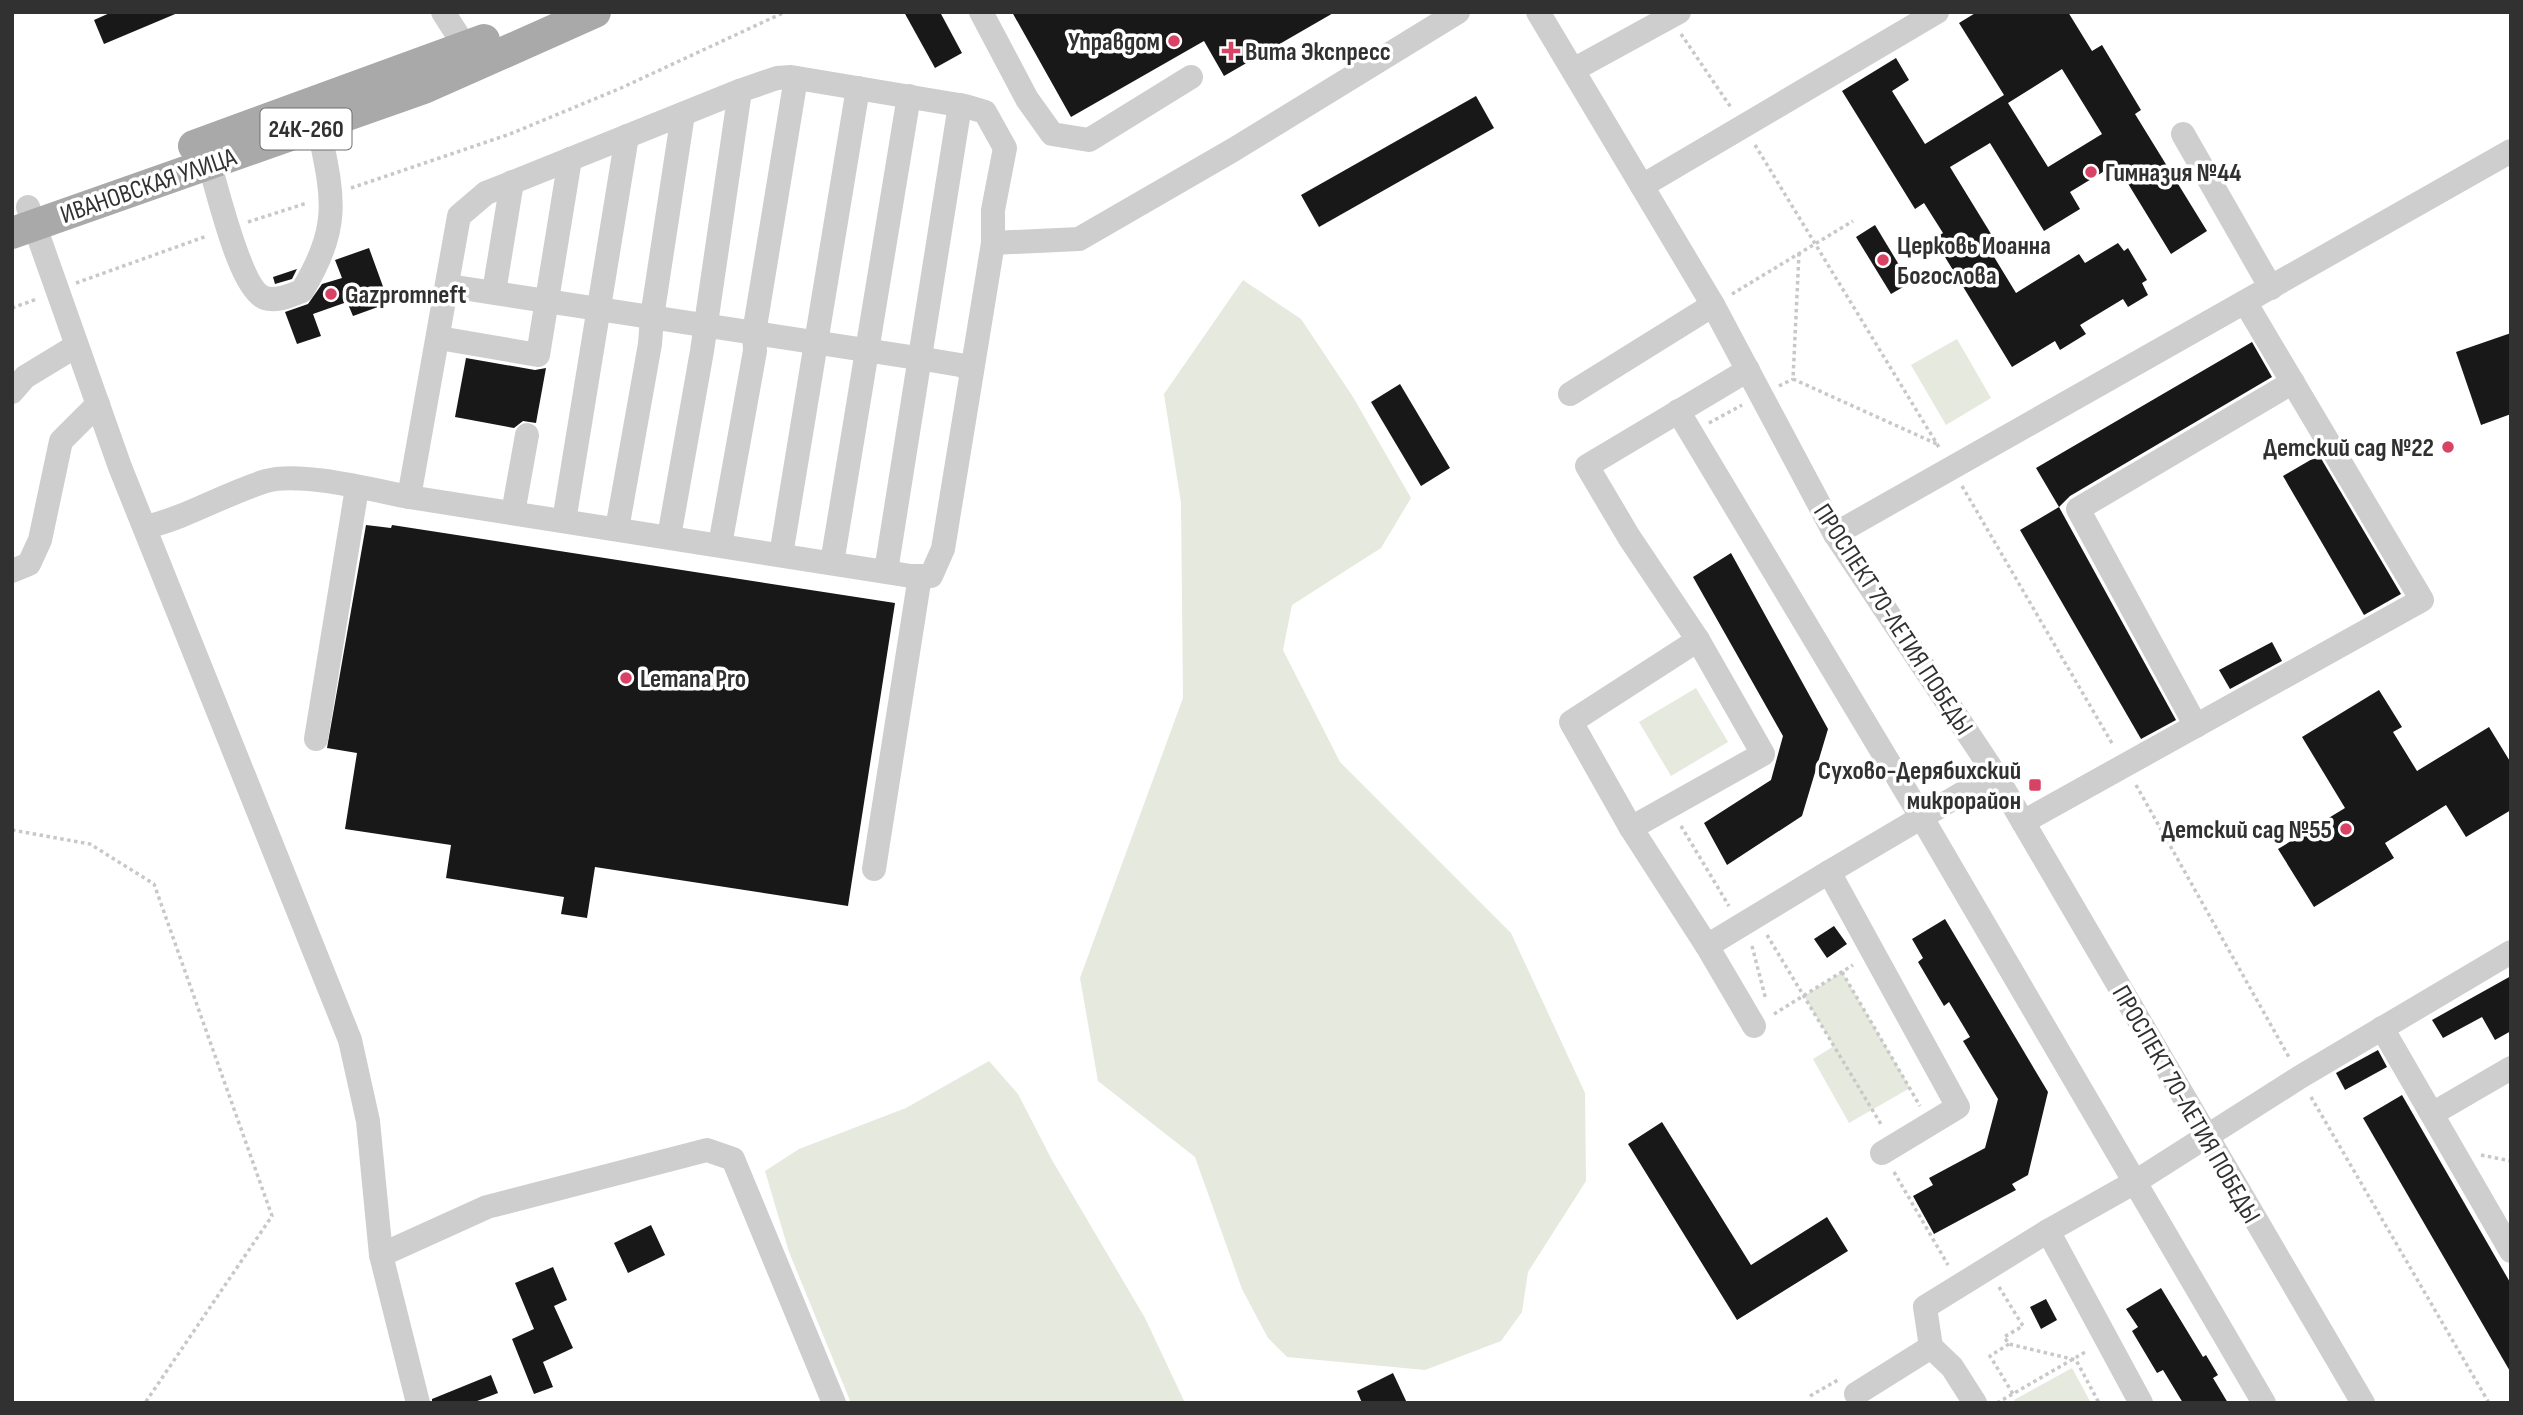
<svg xmlns="http://www.w3.org/2000/svg" width="2523" height="1415" viewBox="0 0 2523 1415" font-family="'Sofia Sans Condensed',sans-serif">
	<style>
		.green { fill: #e6e9dd }
		.building { fill: #181818; fill-rule: evenodd }
		.lines { fill: none; stroke-linecap: round; stroke-linejoin: round }
		.path { stroke: #c8c8c8; stroke-width: 3.5; stroke-dasharray: 3.5 3.5; stroke-linecap: butt }
		.minor { stroke: #cecece; stroke-width: 24 }
		.major { stroke: #a9a9a9; stroke-width: 32 }
		.poi-dot { fill: #d84265; stroke: #fff; stroke-width: 2.5 }
		.labels { text-anchor: middle; stroke-width: 7; stroke-linejoin: round; paint-order: stroke }
		.shield { fill: #fff; stroke: #6f6f6f; stroke-width: 2 }
		.shield-label { font-size: 24px; font-weight: bold; fill: #313131 }
		.poi-label { font-size: 26px; font-weight: bold; fill: #313131; stroke: #fff; text-anchor: start }
		.street-label { font-size: 26px; fill: #313131; stroke: #fff }
	</style>
	<rect width="100%" height="100%" fill="#fff"/>
	<g class="green">
		<polygon points="1243,280 1301,319 1353,397 1411,498 1381,548 1292,605 1283,650 1340,762 1511,933 1585,1093 1586,1181 1528,1272 1522,1312 1501,1341 1425,1370 1287,1357 1268,1338 1242,1289 1195,1157 1098,1081 1080,978 1183,698 1181,503 1164,394"/>
		<polygon points="1957,339 1991,398 1946,425 1911,365"/>
		<polygon points="1696,688 1728,742 1671,776 1639,722"/>
		<polygon points="1842,972 1910,1088 1849,1123 1813,1059 1834,1046 1804,996"/>
		<polygon points="989,1061 1018,1094 1052,1160 1145,1318 1185,1403 851,1403 789,1252 765,1171 799,1149 906,1108"/>
		<polygon points="2072,1368 2091,1403 2016,1403 2014,1400"/>
	</g>
	<g class="building">
		<polygon points="112,12 180,12 104,44 94,20"/>
		<polygon points="904,12 940,12 962,53 935,68"/>
		<polygon points="1012,12 1335,12 1224,76 1204,41 1071,117"/>
		<path d="M1977,12H2068L2092,51L2102,45L2141,110L2135,114L2207,231L2171,254L2116,164L2070,192L2080,209L2044,231L1990,143L1950,167L1996,242L1988,247L2016,293L2079,254L2085,263L2118,243L2124,251L2128,248L2147,280L2142,283L2148,295L2128,307L2123,299L2080,325L2086,334L2060,350L2055,341L2012,367L1934,239L1943,233L1924,203L1915,209L1842,91L1896,58L1909,80L1892,91L1925,144L2004,95L1959,23ZM2062,69L2102,134L2048,167L2008,103Z"/>
		<polygon points="1476,96 1494,128 1319,227 1301,195"/>
		<polygon points="1875,225 1910,283 1891,294 1856,237"/>
		<polygon points="369,248 389,303 353,316 347,302 313,314 321,336 297,344 285,312 308,304 322,284 342,278 335,260"/>
		<polygon points="297,269 292,279 275,284 273,277"/>
		<polygon points="2511,333 2511,414 2481,425 2456,352"/>
		<polygon points="2252,342 2272,377 2070,496 2059,507 2036,468"/>
		<polygon points="466,358 535,370 546,368 536,423 523,421 514,428 455,417"/>
		<polygon points="1400,384 1450,468 1421,486 1371,402"/>
		<polygon points="2319,455 2401,594 2364,615 2283,476"/>
		<polygon points="2059,507 2176,720 2141,739 2020,530"/>
		<polygon points="366,525 391,528 392,525 895,603 848,906 595,867 587,918 561,914 564,897 446,878 451,845 345,829 357,753 327,748"/>
		<polygon points="1731,553 1828,729 1802,816 1727,865 1704,823 1771,780 1783,736 1693,577"/>
		<polygon points="2272,642 2282,661 2230,689 2219,670"/>
		<polygon points="2379,690 2402,727 2393,732 2417,771 2489,727 2511,763 2511,810 2466,837 2446,805 2385,843 2394,858 2314,907 2278,849 2345,808 2302,737"/>
		<polygon points="1945,919 2048,1092 2028,1175 2012,1184 2016,1190 1934,1234 1913,1196 1933,1185 1929,1178 1985,1148 1998,1099 1963,1041 1970,1037 1949,1002 1944,1006 1918,962 1923,958 1912,939"/>
		<polygon points="1834,926 1847,944 1827,958 1814,939"/>
		<polygon points="2511,976 2511,1031 2495,1040 2482,1017 2443,1038 2432,1020"/>
		<polygon points="2378,1050 2387,1067 2345,1090 2336,1073"/>
		<polygon points="2402,1095 2511,1284 2511,1373 2363,1118"/>
		<polygon points="1662,1122 1751,1265 1827,1217 1848,1251 1737,1320 1628,1144"/>
		<polygon points="651,1225 665,1255 628,1273 614,1243"/>
		<polygon points="553,1267 567,1300 554,1306 573,1348 543,1362 553,1387 534,1394 512,1339 534,1329 515,1283"/>
		<polygon points="2161,1288 2203,1357 2206,1355 2218,1375 2213,1378 2228,1403 2183,1403 2163,1370 2157,1373 2132,1331 2138,1327 2126,1309"/>
		<polygon points="2046,1299 2057,1320 2041,1329 2030,1307"/>
		<polygon points="1393,1373 1407,1403 1362,1403 1357,1391"/>
		<polygon points="491,1375 498,1393 472,1403 432,1403 432,1399"/>
	</g>
	<g class="lines">
		<g class="path">
			<polyline points="1681,34 1732,109"/>
			<polyline points="1755,145 1940,449"/>
			<polyline points="351,188 510,134 621,88 785,12"/>
			<polyline points="248,222 307,203"/>
			<polyline points="1799,253 1793,379 1937,444"/>
			<polyline points="76,283 207,236"/>
			<polyline points="1732,294 1853,221"/>
			<polyline points="12,308 37,299"/>
			<polyline points="1779,386 1793,379"/>
			<polyline points="1709,423 1742,405"/>
			<polyline points="1962,486 2113,745"/>
			<polyline points="2136,785 2290,1059"/>
			<polyline points="1681,826 1729,906"/>
			<polyline points="12,830 90,844 154,884 272,1216 145,1403"/>
			<polyline points="1767,935 1882,1126"/>
			<polyline points="1752,946 1766,1000"/>
			<polyline points="1842,972 1920,1106"/>
			<polyline points="1774,1014 1853,965"/>
			<polyline points="2311,1097 2489,1403"/>
			<polyline points="2481,1155 2511,1161"/>
			<polyline points="1894,1172 1948,1265"/>
			<polyline points="1999,1287 2023,1326 2004,1337 2009,1344 2076,1360 2099,1403"/>
			<polyline points="2009,1344 1990,1356 2013,1394"/>
			<polyline points="1810,1396 1838,1380"/>
			<polyline points="1997,1403 2087,1351"/>
		</g>
		<g class="minor">
			<polyline points="443,12 466,48"/>
			<polyline points="981,12 1027,99 1052,134 1089,140 1191,77"/>
			<polyline points="1538,12 1713,305 1835,534 1995,774 2363,1403"/>
			<polyline points="1573,70 1679,12"/>
			<polygon points="791,77 965,106 985,112 1005,148 993,210 993,243 943,549 931,576 911,576 409,497 459,216 486,193 742,90 777,78"/>
			<polyline points="2183,134 2271,288"/>
			<path d="M209,163C218,190 240,290 265,298C277,302 291,295 302,291C342,224 333,197 318,124"/>
			<polyline points="1642,186 1937,12"/>
			<polyline points="28,207 120,467 350,1040 368,1121 381,1255 418,1403"/>
			<polyline points="993,243 1079,239 1233,150 1458,12"/>
			<polyline points="449,286 930,360 960,365 972,370"/>
			<polyline points="494,292 512,182"/>
			<polyline points="439,338 538,355 570,159"/>
			<polyline points="1748,370 1587,466 1629,537 1698,640 1763,754 1631,828 1707,946 1829,872"/>
			<polyline points="12,392 25,377 76,346"/>
			<polyline points="1570,394 1713,305"/>
			<polyline points="1678,411 1922,818 2264,1403"/>
			<polyline points="513,513 527,435"/>
			<polyline points="564,521 627,136"/>
			<path d="M146,527C188,517 224,494 266,481C300,471 373,490 409,497"/>
			<polyline points="617,529 650,344 652,317 683,114"/>
			<polyline points="1835,534 2511,151"/>
			<polyline points="669,537 702,351 740,91"/>
			<polyline points="720,545 755,351 754,333 796,78"/>
			<polyline points="781,555 858,88"/>
			<polyline points="832,563 909,96"/>
			<polyline points="12,571 29,564 40,540 61,441 98,404"/>
			<polyline points="886,571 960,105"/>
			<polyline points="2196,726 2078,509 2293,382"/>
			<polyline points="316,739 357,488"/>
			<polyline points="2023,822 2422,600 2245,302"/>
			<polyline points="1631,828 1571,722 1698,640"/>
			<polyline points="874,869 920,576"/>
			<polyline points="1707,946 1754,1026"/>
			<polyline points="2382,1028 2511,1251"/>
			<polyline points="2432,1114 2511,1068"/>
			<polyline points="1882,1153 1958,1107 1829,872 1995,774"/>
			<polyline points="381,1255 487,1207 707,1150 733,1159 834,1403"/>
			<polyline points="1931,1347 1925,1307 2048,1231"/>
			<polyline points="1856,1394 1931,1347 1952,1367 1975,1403"/>
			<polyline points="2141,1403 2048,1231 2135,1182 2300,1077 2511,952"/>
		</g>
		<g class="major">
			<polyline points="194,146 484,40"/>
			<polyline points="12,233 424,88 595,12"/>
		</g>
	</g>
	<g class="poi-dot">
		<circle cx="1174" cy="41" r="7"/>
		<path d="M1227.5 40.5h7v7h7v7h-7v7h-7v-7h-7v-7h7z"/>
		<circle cx="2091" cy="172" r="7"/>
		<circle cx="1883" cy="260" r="7"/>
		<circle cx="331" cy="294" r="7"/>
		<circle cx="2448" cy="447" r="7"/>
		<circle cx="626" cy="678" r="7"/>
		<rect x="2028" y="778" width="14" height="14" rx="3.5"/>
		<circle cx="2346" cy="829" r="7"/>
	</g>
	<g class="labels">
		<rect class="shield" x="260.5" y="108.5" width="91" height="41" rx="5"/>
		<g class="shield-label">
			<text x="306" y="137">24К-260</text>
		</g>
		<g class="poi-label">
			<text x="1160" y="50" text-anchor="end">Управдом</text>
			<text x="1245" y="60">Вита Экспресс</text>
			<text x="2105" y="181">Гимназия №44</text>
			<text x="1897" y="254">Церковь Иоанна<tspan x="1897" dy="30">Богослова</tspan></text>
			<text x="345" y="303">Gazpromneft</text>
			<text x="2434" y="456" text-anchor="end">Детский сад №22</text>
			<text x="640" y="687">Lemana Pro</text>
			<text x="2021" y="779" text-anchor="end">Сухово-Дерябихский<tspan x="2021" dy="30">микрорайон</tspan></text>
			<text x="2332" y="838" text-anchor="end">Детский сад №55</text>
		</g>
		<g class="street-label">
			<text transform="translate(148 185) rotate(-19)" y="9">ИВАНОВСКАЯ УЛИЦА</text>
			<text transform="translate(1894 619) rotate(57)" y="9">ПРОСПЕКТ 70-ЛЕТИЯ ПОБЕДЫ</text>
			<text transform="translate(2187 1104) rotate(60)" y="9">ПРОСПЕКТ 70-ЛЕТИЯ ПОБЕДЫ</text>
		</g>
	</g>
	<rect width="2523" height="1415" fill="none" stroke="#313131" stroke-width="28"/>
</svg>
